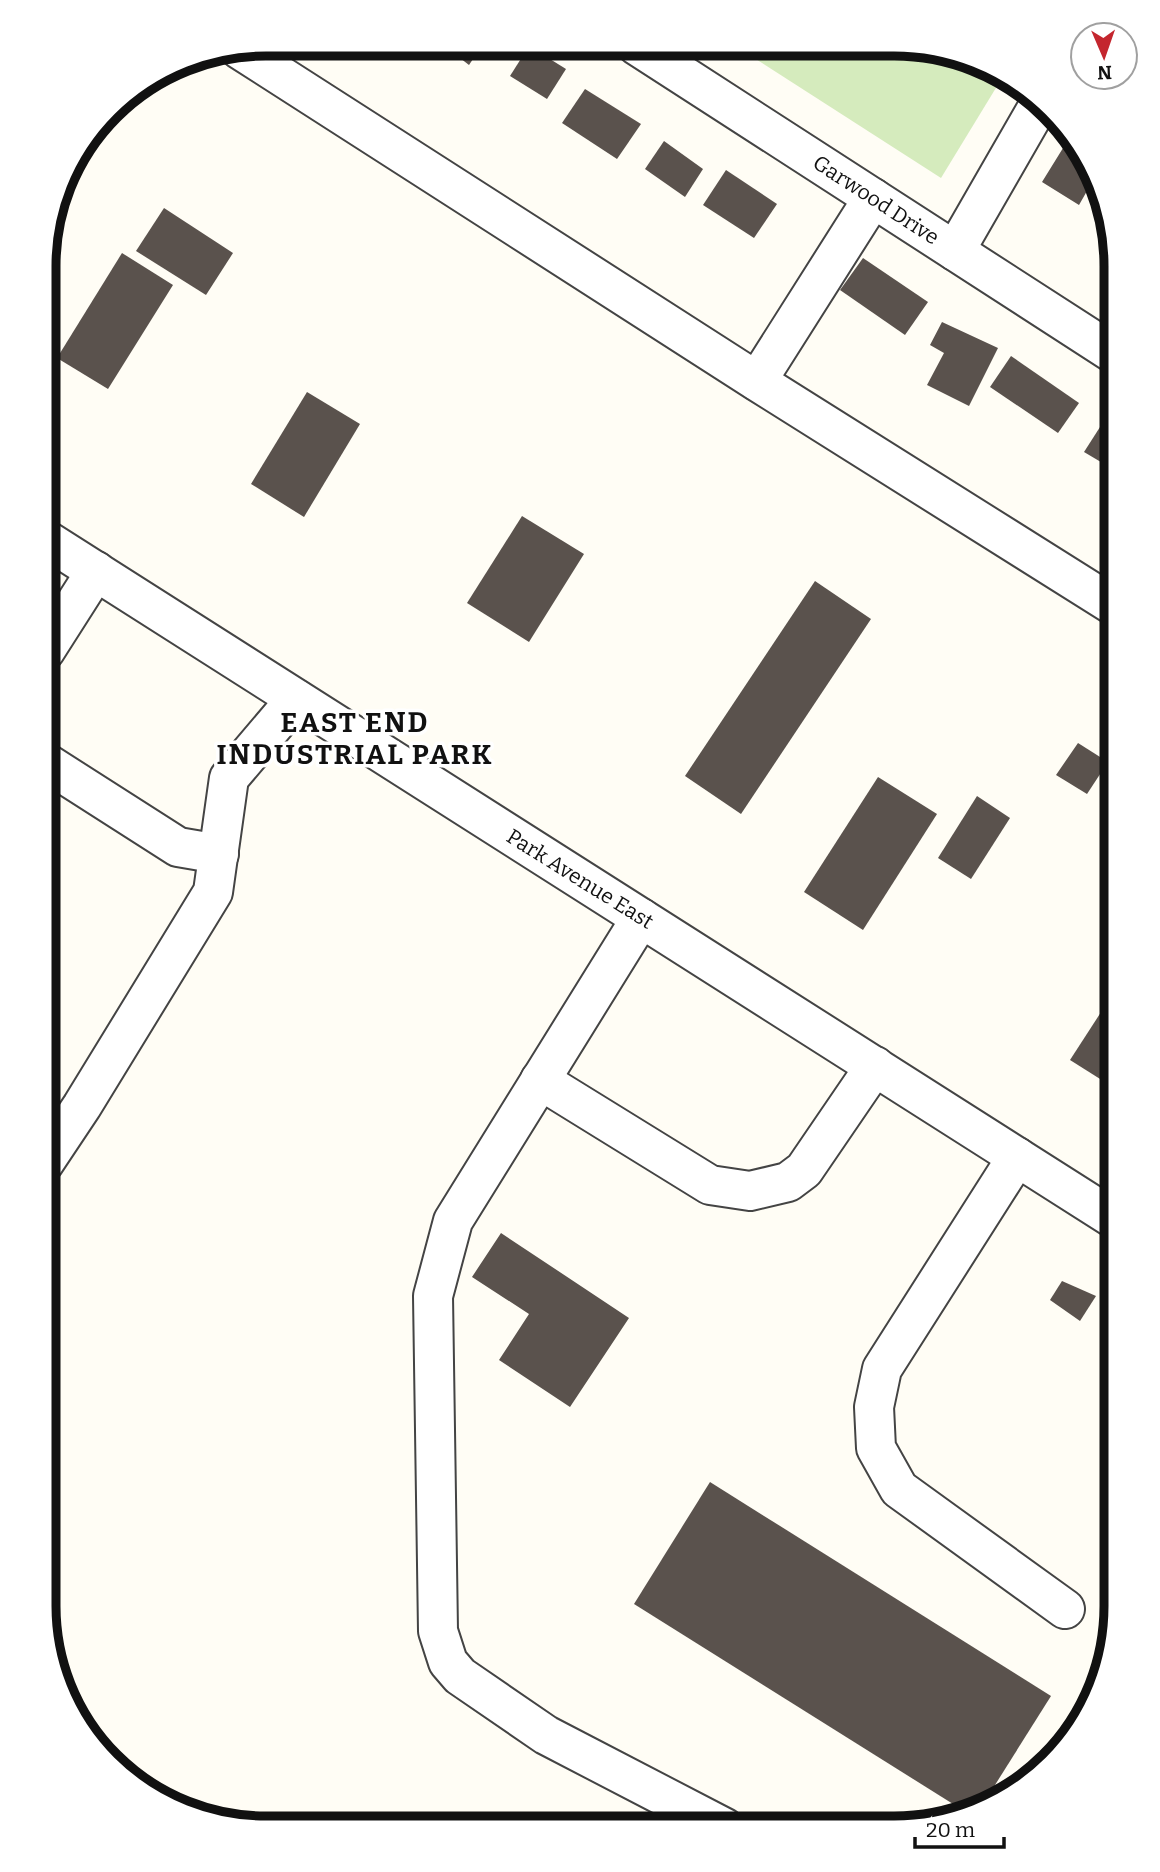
<svg xmlns="http://www.w3.org/2000/svg" width="1160" height="1872" viewBox="0 0 1160 1872" font-family="Bitter,serif">
	<style>
		.green { fill: #d5ebbd }
		.building { fill: #5a524d }
		.lines { fill: none; stroke-linecap: round; stroke-linejoin: round }
		.minor-casing { stroke: #444; stroke-width: 42 }
		.minor { stroke: #fff; stroke-width: 38 }
		.labels { text-anchor: middle; stroke-width: 7; stroke-linejoin: round; paint-order: stroke }
		.street-label { font-size: 21px; fill: #111; stroke: #fff }
		.district-label { font-size: 28px; font-weight: bold; letter-spacing: 2px; fill: #111; stroke: #fff }
		.rim { fill: none; stroke: #111; stroke-width: 9 }
	</style>
	<rect width="100%" height="100%" fill="#fffdf5"/>
	<polygon class="green" points="734,45 924,46 1002,78 941,178"/>
	<g class="building">
		<polygon points="442,44 483,44 469,65"/>
		<polygon points="529,46 566,69 547,99 510,76"/>
		<polygon points="585,89 641,124 617,159 562,123"/>
		<polygon points="1068,140 1100,185 1098,188 1091,184 1079,205 1042,182"/>
		<polygon points="664,141 703,169 685,197 645,169"/>
		<polygon points="726,170 777,204 754,238 703,205"/>
		<polygon points="1104,205 1107,217 1108,222 1097,215"/>
		<polygon points="164,208 233,253 206,295 136,251"/>
		<polygon points="122,253 173,285 108,389 57,358"/>
		<polygon points="863,258 928,302 905,335 840,290"/>
		<polygon points="942,322 998,348 969,406 927,385 944,353 930,345"/>
		<polygon points="1011,356 1079,403 1058,433 990,387"/>
		<polygon points="307,392 360,424 304,517 251,484"/>
		<polygon points="1109,413 1116,418 1116,471 1084,452"/>
		<polygon points="522,516 584,554 529,642 467,603"/>
		<polygon points="815,581 871,619 741,814 685,776"/>
		<polygon points="1078,743 1108,762 1087,794 1056,775"/>
		<polygon points="878,777 937,814 863,930 804,892"/>
		<polygon points="977,796 1010,818 971,879 938,858"/>
		<polygon points="1116,989 1116,1089 1070,1060"/>
		<polygon points="501,1233 629,1318 570,1407 499,1360 529,1314 472,1277"/>
		<polygon points="1062,1281 1096,1296 1080,1321 1050,1300"/>
		<polygon points="710,1482 1051,1696 978,1812 969,1814 634,1604"/>
	</g>
	<g class="lines">
		<g class="minor-casing">
			<g id="minor">
				<polyline points="636,45 1116,355"/>
				<polyline points="239,49 758,382 1116,607"/>
				<polyline points="955,251 1040,103"/>
				<polyline points="757,381 873,198"/>
				<polyline points="45,539 1116,1220"/>
				<polyline points="45,651 96,571"/>
				<polyline points="45,762 178,847 219,854"/>
				<polyline points="641,918 453,1221 433,1296 438,1631 448,1662 460,1676 546,1735 725,1828"/>
				<polyline points="540,1080 710,1185 750,1191 788,1182 804,1170 875,1066"/>
				<polyline points="1017,1157 882,1369 874,1407 876,1448 899,1489 1065,1609"/>
				<polyline points="44,1163 82,1106 213,892 229,778 296,699"/>
			</g>
		</g>
		<use href="#minor" class="minor"/>
	</g>
	<g class="labels">
		<g class="street-label">
			<text transform="translate(876 200) rotate(33)" y="7">Garwood Drive</text>
			<text transform="translate(580 879) rotate(32)" y="7">Park Avenue East</text>
		</g>
		<g class="district-label">
			<text x="355" y="732">EAST END<tspan x="355" dy="32">INDUSTRIAL PARK</tspan></text>
		</g>
	</g>
	<path d="M0 0H1160V1872H0ZM266 56H894A210 210 0 0 1 1104 266V1606A210 210 0 0 1 894 1816H266A210 210 0 0 1 56 1606V266A210 210 0 0 1 266 56Z" fill="#fff" fill-rule="evenodd"/>
	<path class="rim" d="M266 56H894A210 210 0 0 1 1104 266V1606A210 210 0 0 1 894 1816H266A210 210 0 0 1 56 1606V266A210 210 0 0 1 266 56Z"/>
	<g transform="translate(1104 56) rotate(178)"><circle r="33" fill="#ffffff" stroke="#a0a0a0" stroke-width="2"/>
	<path d="M0-5L12 26L0 18L-12 26Z" fill="#c4262e"/>
	<text y="-10" font-size="19" font-weight="bold" text-anchor="middle" fill="#111111">N</text>
	</g>
	<path d="M915 1837v10h89v-10" fill="none" stroke="#111111" stroke-width="3.5"/>
	<text x="926" y="1837" font-size="21" fill="#111111" stroke="#ffffff" stroke-width="5" paint-order="stroke">20 m</text>
</svg>
